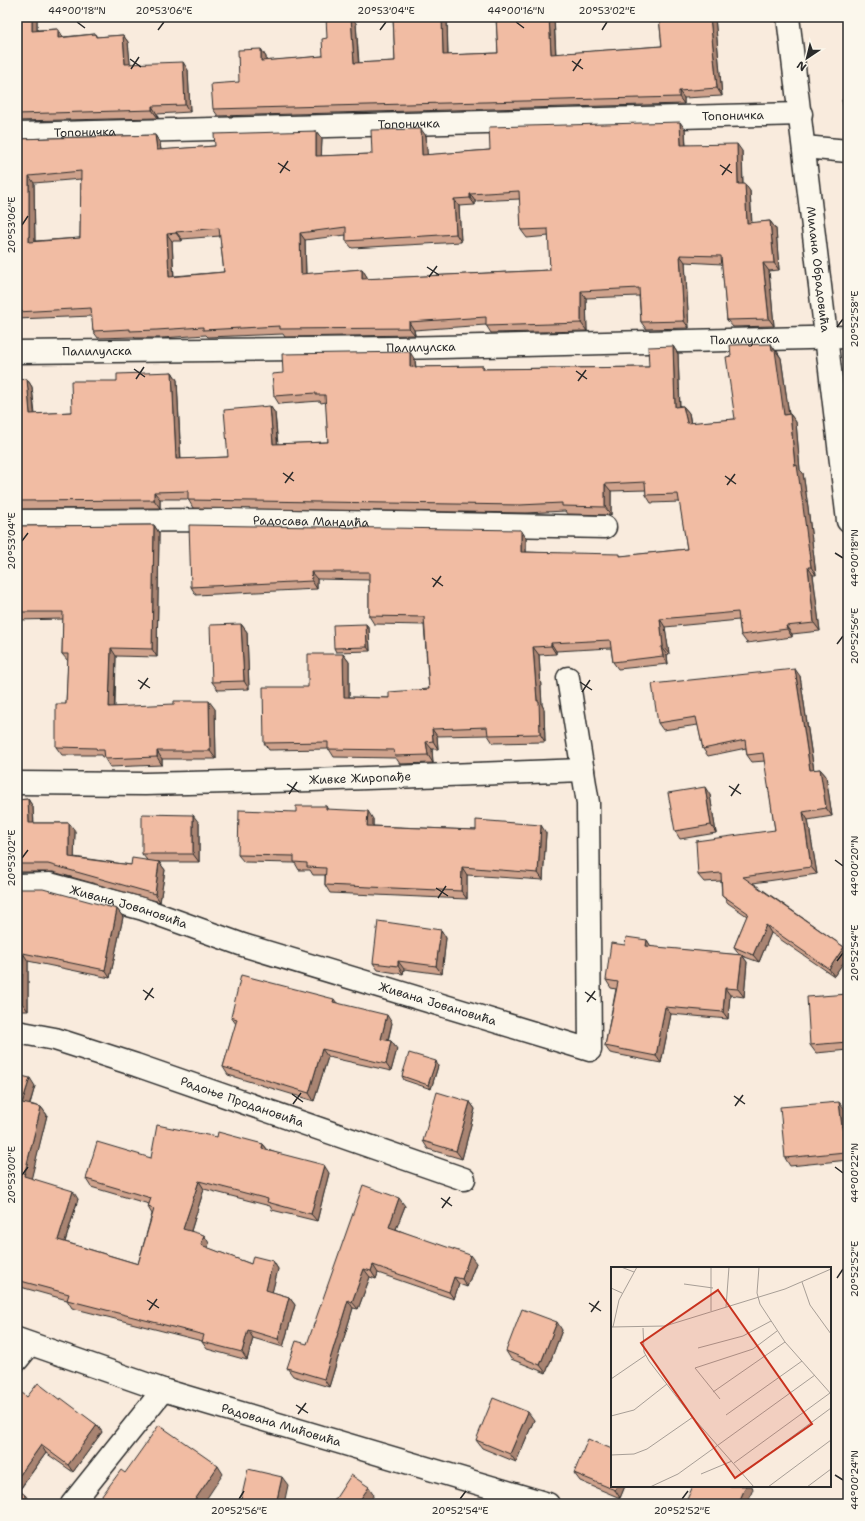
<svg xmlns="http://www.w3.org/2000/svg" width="865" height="1521" viewBox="0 0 865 1521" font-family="'Shantell Sans',sans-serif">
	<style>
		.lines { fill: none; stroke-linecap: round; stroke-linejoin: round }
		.minor-casing { stroke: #2b2b2b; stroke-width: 25 }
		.tertiary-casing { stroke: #2b2b2b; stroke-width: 25 }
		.minor { stroke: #fbf7ec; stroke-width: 22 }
		.tertiary { stroke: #fbf7ec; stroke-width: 22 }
		.wall { fill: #cfa28c; stroke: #2b2b2b; fill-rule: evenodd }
		.shaded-wall { fill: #a98472; stroke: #2b2b2b }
		.building { fill: #f1bca3; stroke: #2b2b2b; fill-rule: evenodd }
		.ticks { fill: none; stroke: #2b2b2b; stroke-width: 1.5 }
		.labels { text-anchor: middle; stroke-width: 3.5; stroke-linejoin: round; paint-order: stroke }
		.street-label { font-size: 12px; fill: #2b2b2b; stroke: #fbf7ec }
		.inset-road { fill: none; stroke: #a79e96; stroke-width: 1 }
		.view { fill: #c8321e; fill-opacity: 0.15; stroke: #c8321e; stroke-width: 2 }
		.inset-edge { fill: none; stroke: #2b2b2b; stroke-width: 2 }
		.neatline { fill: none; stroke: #2b2b2b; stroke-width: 1.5 }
		.ticks-label { font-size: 10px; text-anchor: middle; fill: #2b2b2b }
	</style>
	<rect width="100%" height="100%" fill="#f9ebdd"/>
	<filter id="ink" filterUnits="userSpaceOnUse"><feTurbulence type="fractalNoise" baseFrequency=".025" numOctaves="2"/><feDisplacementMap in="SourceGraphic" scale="8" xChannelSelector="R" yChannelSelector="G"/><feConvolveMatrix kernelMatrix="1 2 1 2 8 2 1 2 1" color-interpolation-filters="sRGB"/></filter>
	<g filter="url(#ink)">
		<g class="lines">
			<g class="minor-casing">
				<g id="minor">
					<path id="s1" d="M788,17L848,521"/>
					<path id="s2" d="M17,134L801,114"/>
					<polyline points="804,147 848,151"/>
					<path id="s3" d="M17,352L398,348L848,337"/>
					<path id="s4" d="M17,521L234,520L605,527"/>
					<path id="s5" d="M17,783L145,784L312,780L583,770"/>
					<path id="s6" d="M17,885L50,884L143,909L243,945L590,1050L588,803L568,678"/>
					<path id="s7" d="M17,1032L55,1039L136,1065L464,1179"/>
					<polyline points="17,1360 30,1344"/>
					<polyline points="72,1504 163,1390"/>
				</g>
			</g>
			<g class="tertiary-casing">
				<g id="tertiary">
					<path id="s8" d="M17,1339L163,1390L548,1504"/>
				</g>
			</g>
			<use href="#minor" class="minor"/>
			<use href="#tertiary" class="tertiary"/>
		</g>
		<g class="wall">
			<polygon points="17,17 37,17 37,30 58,29 63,37 95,34 97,37 123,35 128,42 130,64 188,70 190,112 157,114 158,118 17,121"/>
			<polygon points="393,17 447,17 448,55 498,53 496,17 554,17 556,54 662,46 659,17 715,17 722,96 684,98 684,104 218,116 213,109 239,82 261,49 266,57 266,61 323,56 327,38 356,23 359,63 395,61"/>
			<path d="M685,129L686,145L742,151L743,184L750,191L752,223L770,221L776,229L779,270L769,271L774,326L733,327L727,320L722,264L685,262L689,328L646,329L641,322L639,296L586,298L587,331L491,333L486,325L414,330L415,335L285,337L283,334L208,337L206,335L162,338H135L134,337L98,338L93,331L92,316L17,319V139L155,135L160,143L161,150L215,146L316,131L322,139L321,156L372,154L426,136L427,155L490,150ZM81,179L80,238L35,241L34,183ZM520,199L521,230L527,238L549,236L550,270L367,279V277L362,269L306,274L305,240L346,235V241L352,248L461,242L459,206L475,205V201ZM220,236L224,272L174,276L172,241H182V239Z"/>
			<polygon points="673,346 678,354 680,406 683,406 689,413 691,423 735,419 777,351 781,358 789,414 790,414 796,422 800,470 803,473 808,507 816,575 813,575 820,631 792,634 792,637 747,643 741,635 739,620 665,627 669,654 667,655 668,664 618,669 613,662 611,648 556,651 556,654 539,655 542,705 544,709 545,742 493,743 488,735 437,736 438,749 432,749 433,763 400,764 396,758 334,757 329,749 269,750 264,743 308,687 343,654 349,662 349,697 389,698 429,689 424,625 374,624 369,616 369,580 317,579 317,589 196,595 191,587 521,530 526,538 526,552 622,556 687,549 680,502 651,503 646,495 646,490 611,491 611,515 567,514 565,511 526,513 193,508 188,499 160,499 160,508 17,509 17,380 27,379 32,387 35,414 72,412 117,381 172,372 177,380 181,459 228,457 270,406 275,413 278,444 328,442 326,402 321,403 320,401 279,404 274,396 283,373 415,360 416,367 483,366 485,369 649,367"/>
			<polygon points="154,525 159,533 157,657 116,656 115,707 215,709 216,759 162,759 162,765 110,767 105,759 105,757 102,757 101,755 62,755 56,747 66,704 68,661 62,654 63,619 18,620 21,665 17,665 17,526"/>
			<polygon points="241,624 247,632 249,689 218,690 212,682"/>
			<polygon points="366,624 369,628 370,651 336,652 334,648"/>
			<polygon points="800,676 814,770 820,769 826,776 832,816 808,820 817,874 753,883 844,947 848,953 848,956 834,976 771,933 759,962 742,956 747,962 744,997 730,995 728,1019 671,1014 661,1063 610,1053 605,1046 616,989 611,988 606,980 625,945 647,940 651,947 740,955 734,947 747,916 728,903 722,895 721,881 704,882 698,875 775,830 765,761 752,762 747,755 746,748 708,756 703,749 698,725 663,730 658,723"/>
			<polygon points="710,795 716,833 680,839 675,831"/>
			<polygon points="28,799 33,807 34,823 69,823 75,831 74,857 131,865 147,860 142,854 199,823 199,862 157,862 159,862 165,870 160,902 53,872 17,872 17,800"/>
			<polygon points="326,806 328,810 373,819 373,826 546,833 543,880 467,875 467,899 330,893 325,885 325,875 313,875 310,870 299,870 295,863 244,862 238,855 296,812"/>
			<polygon points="17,889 117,909 123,917 110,978 28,961 28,1011 17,1011"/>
			<polygon points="441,930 446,938 442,974 404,969 403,974 378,970 373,963"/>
			<polygon points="848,994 848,1050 816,1053 810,1045"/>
			<polygon points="337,1003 392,1023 388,1041 391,1041 397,1049 391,1071 328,1057 314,1101 228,1075 223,1067 236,1024 231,1017"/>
			<polygon points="438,1066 431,1089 404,1080 402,1076"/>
			<polygon points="17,1075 35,1086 30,1104 41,1107 47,1115 31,1178 78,1199 65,1242 138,1264 152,1214 148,1207 149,1204 91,1187 86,1179 217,1137 263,1144 268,1150 329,1173 317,1221 272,1210 270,1206 204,1189 191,1231 209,1243 208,1248 251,1264 273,1261 278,1269 272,1292 289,1297 295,1305 283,1347 253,1338 247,1360 207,1349 202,1342 202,1341 72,1308 67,1300 17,1286"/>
			<polygon points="470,1102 475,1109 462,1159 428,1149 423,1141"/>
			<polygon points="845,1109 848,1140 848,1160 790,1166 785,1158"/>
			<polygon points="405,1206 396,1229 476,1263 467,1287 459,1284 454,1299 378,1273 376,1279 370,1277 358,1309 353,1308 329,1387 293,1376 287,1368 307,1344"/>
			<polygon points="562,1330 546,1373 511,1359 506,1351"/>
			<polygon points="27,1397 60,1400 97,1425 102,1432 73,1472 46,1453 19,1491 25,1495 30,1502 17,1504"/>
			<polygon points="534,1420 516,1462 482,1448 476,1440"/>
			<polygon points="574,1473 612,1486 625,1486 620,1498 580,1481"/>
		</g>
		<g class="shaded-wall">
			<polygon points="32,17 37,17 37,38 32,31"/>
			<polygon points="351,17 352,17 356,23 359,71 354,63"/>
			<polygon points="442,17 447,17 448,63 443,55"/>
			<polygon points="549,17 554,17 556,62 551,54"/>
			<polygon points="710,17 715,17 722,96 717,88"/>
			<polygon points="58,29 63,37 64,45 58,38"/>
			<polygon points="123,35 128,42 131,72 125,64"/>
			<polygon points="261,49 266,57 266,69 261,61"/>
			<polygon points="183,62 188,70 190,112 185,105"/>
			<polygon points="679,91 684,98 684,104 679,97"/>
			<polygon points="152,106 157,114 158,118 152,110"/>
			<polygon points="680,122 685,129 686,153 681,145"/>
			<polygon points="421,129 426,136 428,163 422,155"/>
			<polygon points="316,131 322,139 321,164 316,156"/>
			<polygon points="155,135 160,143 162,158 157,150"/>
			<polygon points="737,144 742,151 743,192 738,184"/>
			<polygon points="29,176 34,183 35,249 29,242"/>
			<polygon points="745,184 750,191 752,231 747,223"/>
			<polygon points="470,194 475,201 475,205 470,198"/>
			<polygon points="454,199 459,206 461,242 456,234"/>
			<polygon points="770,221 776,229 779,270 774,263"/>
			<polygon points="176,232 182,239 182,241 176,233"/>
			<polygon points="300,233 305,240 306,281 301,274"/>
			<polygon points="167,234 172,241 174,284 169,277"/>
			<polygon points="680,255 685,262 689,328 684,321"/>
			<polygon points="763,263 769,271 774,326 769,319"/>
			<polygon points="362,269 367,277 368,286 362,279"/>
			<polygon points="581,291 586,298 587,331 581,323"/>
			<polygon points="409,322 414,330 415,335 409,328"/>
			<polygon points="771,344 781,358 790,422 784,415 772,350"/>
			<polygon points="673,346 678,354 680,415 675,407"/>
			<polygon points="410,352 415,360 416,375 410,367"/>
			<polygon points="172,372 177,380 181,467 176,459"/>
			<polygon points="27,379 32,387 35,422 30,414"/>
			<polygon points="270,406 275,413 278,452 273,444"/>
			<polygon points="683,406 689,413 692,431 687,423"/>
			<polygon points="790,414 796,422 800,470 803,473 808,507 816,575 811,567 795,466"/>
			<polygon points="605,484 611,491 611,515 605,507"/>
			<polygon points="154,492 160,499 160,508 154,500"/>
			<polygon points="154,525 159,533 157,657 152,649"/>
			<polygon points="521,530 526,538 526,560 521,552"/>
			<polygon points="808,567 813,575 820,631 814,623"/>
			<polygon points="311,572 317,579 317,589 312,581"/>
			<polygon points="17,618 18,620 21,665 17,659"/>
			<polygon points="660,619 665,627 669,654 663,647"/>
			<polygon points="241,624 247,632 249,689 244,681"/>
			<polygon points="366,624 369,628 370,651 367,647"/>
			<polygon points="786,626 792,634 792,637 787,629"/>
			<polygon points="551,643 556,651 556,654 551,646"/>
			<polygon points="533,647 539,655 542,705 544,709 545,742 540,734 537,701"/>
			<polygon points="661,647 667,655 668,664 663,656"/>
			<polygon points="111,648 116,656 114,715 109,707"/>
			<polygon points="343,654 349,662 349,704 344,697"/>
			<polygon points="795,669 800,676 815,778 810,770"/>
			<polygon points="209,701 215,709 216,759 210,751"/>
			<polygon points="432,729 437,736 438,749 433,741"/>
			<polygon points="426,742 432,749 433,763 428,755"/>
			<polygon points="157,751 162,759 162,765 157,757"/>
			<polygon points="820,769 826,776 832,816 826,808"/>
			<polygon points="705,787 710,795 716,833 711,825"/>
			<polygon points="28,799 33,807 34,831 29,823"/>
			<polygon points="368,811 373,819 373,834 367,826"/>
			<polygon points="803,812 808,820 817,874 811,867"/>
			<polygon points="193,815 199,823 199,862 193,854"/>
			<polygon points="69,823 75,831 74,865 69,857"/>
			<polygon points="541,825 546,833 543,880 538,873"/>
			<polygon points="159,862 165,870 160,902 155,894"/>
			<polygon points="462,867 467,875 467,899 461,891"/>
			<polygon points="117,909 123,917 110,978 105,970"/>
			<polygon points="766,925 771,933 759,962 753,955"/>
			<polygon points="441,930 446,938 442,974 436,966"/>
			<polygon points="647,940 652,948 646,946"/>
			<polygon points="844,947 848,953 848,956 834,976 829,969"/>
			<polygon points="23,953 28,961 28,1011 22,1003"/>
			<polygon points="742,955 747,962 744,997 738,989"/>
			<polygon points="398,961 404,969 403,974 398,966"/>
			<polygon points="725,988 730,995 728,1019 723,1012"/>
			<polygon points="334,999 339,1006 333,1002"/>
			<polygon points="665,1007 671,1014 661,1063 656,1056"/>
			<polygon points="387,1015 392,1023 386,1047 381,1039"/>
			<polygon points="391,1041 397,1049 391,1071 386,1064"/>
			<polygon points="322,1049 328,1057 314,1101 309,1093"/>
			<polygon points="436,1061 438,1066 431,1089 428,1085"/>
			<polygon points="30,1078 35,1086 28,1110 22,1103"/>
			<polygon points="470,1102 475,1109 462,1159 456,1151"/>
			<polygon points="839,1102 845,1109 848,1140 848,1157 845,1152"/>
			<polygon points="41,1107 47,1115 30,1184 24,1176"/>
			<polygon points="263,1144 269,1152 262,1149"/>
			<polygon points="324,1165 329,1173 317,1221 311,1214"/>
			<polygon points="199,1181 204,1189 189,1237 183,1229"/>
			<polygon points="73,1191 78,1199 63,1248 58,1240"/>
			<polygon points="399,1198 405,1206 394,1234 389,1227"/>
			<polygon points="204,1235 209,1243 206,1253 201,1245"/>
			<polygon points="470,1255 476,1263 467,1287 462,1279"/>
			<polygon points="273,1261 278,1269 271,1297 266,1290"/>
			<polygon points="373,1265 378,1273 376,1279 371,1271"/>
			<polygon points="364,1269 370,1277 358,1309 352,1302"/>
			<polygon points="454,1277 459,1284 454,1299 449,1292"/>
			<polygon points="289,1297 295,1305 283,1347 278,1339"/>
			<polygon points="348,1300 353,1308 329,1387 324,1379"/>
			<polygon points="557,1322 562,1330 546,1373 540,1365"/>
			<polygon points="248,1330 253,1338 247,1360 242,1352"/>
			<polygon points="528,1412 534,1420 516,1462 510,1454"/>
			<polygon points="97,1425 102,1432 73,1472 68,1465"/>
			<polygon points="41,1445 46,1453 17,1493 17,1479"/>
			<polygon points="218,1466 223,1474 203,1504 192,1504"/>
			<polygon points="282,1477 288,1485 284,1504 276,1504"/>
			<polygon points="617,1486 625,1486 620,1498 615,1490"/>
			<polygon points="746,1486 752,1486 753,1489 747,1504 738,1504"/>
			<polygon points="369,1487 374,1495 368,1504 357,1504"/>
			<polygon points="25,1495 30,1502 29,1504 18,1504"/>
		</g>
		<g class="building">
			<polygon points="17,17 32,17 32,31 58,29 58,38 95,34 96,37 123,35 125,64 183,62 185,105 152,106 152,110 17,114"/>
			<polygon points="326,17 351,17 354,63 395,61 393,17 442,17 443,55 498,53 496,17 549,17 551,54 662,46 659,17 710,17 717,88 679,91 679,97 213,109 211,84 239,82 238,50 261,49 261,61 323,56 322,39 327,38"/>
			<polygon points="848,99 848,126 847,126 842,100"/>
			<path d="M680,122L681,145L737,144L738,184H745L747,223L770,221L774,263H763L769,319L727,320L721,256L680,255L684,321L641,322L639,288L581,291V323L486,326V317L409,322V328L280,329V326L203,330V327L157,330L130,331V329L93,331L91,308L17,312V139L155,135L157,150L215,146L214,134L316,131V156L372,154L371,130L421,129L422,155L490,150L489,127ZM81,171L80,238L29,242V176ZM519,191L521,230L548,229L550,270L362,279V269L301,274L300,233L346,227V241L456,234L454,199L470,198V194ZM219,228L224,272L169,277L167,234L176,233V232Z"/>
			<polygon points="771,344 772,350 775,350 784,415 790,414 795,466 797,465 802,499 811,567 808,567 814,623 786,626 787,629 741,635 738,612 660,619 663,647 661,647 663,656 613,662 610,640 551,643 551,646 533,647 537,701 539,701 540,734 488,735 487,727 432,729 433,741 426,742 428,755 395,756 394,750 328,749 328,742 264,743 263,687 308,687 308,654 343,654 344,697 389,698 389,692 429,689 424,617 369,616 369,572 311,572 312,581 191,587 189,525 521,530 521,552 620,554 620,556 687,549 678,494 646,495 645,482 605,484 605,507 562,506 562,503 520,505 188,500 188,491 154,492 154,500 17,501 17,380 27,379 30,414 72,412 71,381 117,381 117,374 172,372 176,459 228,457 224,410 270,406 273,444 328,442 325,395 316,395 316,393 274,396 272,374 283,373 282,354 410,352 410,367 483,366 483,369 649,367 648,347 673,346 675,407 683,406 687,423 735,419 726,357 731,356 730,345"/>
			<polygon points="154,525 152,649 111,648 109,707 174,704 174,701 209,701 210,751 157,751 157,757 105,759 104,750 97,750 96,748 56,747 56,704 66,704 68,654 62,654 63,612 17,612 17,526"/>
			<polygon points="241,624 244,681 212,682 210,625"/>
			<polygon points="366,624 367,647 334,648 333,625"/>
			<polygon points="795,669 810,770 820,769 826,808 803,812 811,867 743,877 844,947 829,969 766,925 753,955 734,947 748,913 722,895 721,873 698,875 696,841 775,830 763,753 747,755 745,740 703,749 696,717 658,723 652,684"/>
			<polygon points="705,787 711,825 675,831 668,793"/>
			<polygon points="28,799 29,823 69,823 69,857 131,865 132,858 159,862 155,894 48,864 17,864 17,800"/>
			<polygon points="296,806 326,806 326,809 368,811 367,826 476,830 476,820 541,825 538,873 462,867 461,891 325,885 326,868 307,867 307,863 294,862 294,856 238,855 239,810 296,812"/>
			<polygon points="142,814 193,815 193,854 142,854"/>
			<polygon points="17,889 43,889 117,909 105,970 23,953 22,1003 17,1003"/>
			<polygon points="378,921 441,930 436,966 398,961 398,966 373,963"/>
			<polygon points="626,937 647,940 646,946 742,955 738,989 725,988 723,1012 665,1007 656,1056 605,1046 618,982 606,980 611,943 625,945"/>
			<polygon points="241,975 334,999 333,1002 387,1015 381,1039 391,1041 386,1064 322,1049 309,1093 223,1067 237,1019 231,1017"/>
			<polygon points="848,994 848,1042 810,1045 807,997"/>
			<polygon points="409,1053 436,1061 428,1085 402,1076"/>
			<polygon points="17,1075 30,1078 22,1103 41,1107 24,1176 73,1191 58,1240 138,1264 154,1209 148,1207 151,1198 86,1179 97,1142 151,1158 157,1125 217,1137 218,1132 263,1144 262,1149 324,1165 311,1214 267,1202 268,1199 199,1181 183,1229 204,1235 201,1245 251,1264 253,1256 273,1261 266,1290 289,1297 278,1339 248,1330 242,1352 202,1342 204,1335 67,1300 69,1294 17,1280"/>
			<polygon points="437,1092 470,1102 456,1151 423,1141"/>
			<polygon points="839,1102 845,1152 785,1158 780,1107"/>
			<polygon points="363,1185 399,1198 389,1227 470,1255 462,1279 454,1277 449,1292 373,1265 371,1271 364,1269 352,1302 348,1300 324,1379 287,1368 296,1341 307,1344"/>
			<polygon points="522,1309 557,1322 540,1365 506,1351"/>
			<polygon points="38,1383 60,1400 61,1398 97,1425 68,1465 41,1445 17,1479 17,1397 21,1392 27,1397"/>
			<polygon points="493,1398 528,1412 510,1454 476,1440"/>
			<polygon points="159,1425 218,1466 192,1504 96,1504 121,1470 125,1473"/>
			<polygon points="588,1439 612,1449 612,1486 617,1486 615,1490 574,1473"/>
			<polygon points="248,1469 282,1477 276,1504 240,1504"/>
			<polygon points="351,1475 369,1487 357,1504 332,1504"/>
			<polygon points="693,1486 746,1486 738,1504 685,1504"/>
			<polygon points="17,1489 25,1495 18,1504 17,1504"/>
		</g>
	</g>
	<path class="ticks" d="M77,22L85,28M516,22L524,28M158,30L164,22M380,30L386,22M602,30L607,22M130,59L141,67M572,61L583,69M131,69L139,57M573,71L581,59M278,163L290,171M720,165L732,173M280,173L288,161M722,175L730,164M22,225L28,216M427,267L439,275M429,277L437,266M837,327L843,319M134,369L145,377M576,371L587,379M136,379L144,367M578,381L586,370M283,473L294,481M725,476L736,484M285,483L293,472M727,485L735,474M22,541L28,533M835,553L843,558M432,578L443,586M433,587L441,576M837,644L843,636M138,680L150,688M580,682L592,690M140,689L148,678M582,692L590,680M287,784L299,792M729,786L741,794M289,794L297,782M731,796L739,784M22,858L28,850M835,860L843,866M436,888L448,896M438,898L446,886M837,961L843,953M143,990L154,998M585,992L596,1000M145,1000L153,988M587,1002L595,991M292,1094L303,1102M734,1096L745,1104M293,1104L301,1093M735,1106L743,1095M835,1167L843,1173M22,1175L28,1167M441,1198L452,1206M442,1208L450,1197M837,1278L843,1269M147,1300L159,1308M589,1303L601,1311M149,1310L157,1299M591,1312L599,1301M296,1405L308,1413M298,1414L306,1403M835,1475L843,1480M239,1499L244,1491M460,1499L466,1491M682,1499L688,1491"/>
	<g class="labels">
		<g class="street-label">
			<text dy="4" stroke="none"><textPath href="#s2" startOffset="716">Топоничка</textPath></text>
			<text dy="4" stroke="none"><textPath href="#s2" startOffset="392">Топоничка</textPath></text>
			<text dy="4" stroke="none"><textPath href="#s2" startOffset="68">Топоничка</textPath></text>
			<text dy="4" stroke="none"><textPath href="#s1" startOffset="254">Милана Обрадовића</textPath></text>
			<text dy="4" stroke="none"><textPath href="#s3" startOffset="728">Палилулска</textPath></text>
			<text dy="4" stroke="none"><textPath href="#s3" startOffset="404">Палилулска</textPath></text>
			<text dy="4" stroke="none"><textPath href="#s3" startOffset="80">Палилулска</textPath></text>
			<text dy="4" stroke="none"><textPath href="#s4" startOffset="294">Радосава Мандића</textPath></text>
			<text dy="4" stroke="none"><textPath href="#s5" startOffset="343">Живке Жиропађе</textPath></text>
			<text dy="4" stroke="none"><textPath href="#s6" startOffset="115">Живана Јовановића</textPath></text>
			<text dy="4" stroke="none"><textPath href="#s6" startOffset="439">Живана Јовановића</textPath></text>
			<text dy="4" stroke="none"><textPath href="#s7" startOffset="236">Радоње Продановића</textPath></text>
			<text dy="4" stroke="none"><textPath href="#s8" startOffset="278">Радована Мићовића</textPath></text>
		</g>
	</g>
	<g transform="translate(611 1267)">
		<rect width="220" height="220" fill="#f9ebdd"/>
		<path class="inset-road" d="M10,0L23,5M148,0L146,26L149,37L174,75L220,127M191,15L199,38L220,67M73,17L102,21M0,21L11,26M115,40L118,0M100,44V0M0,60L54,59L174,22L220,2M2,60L8,33L26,0M32,61L33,85L38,94L78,146L143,220M87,81L132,69L160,54M0,112L35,88M102,125L174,75M109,132L84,101L142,82L166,64M115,148L191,94M0,149L23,143L56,117M0,188L23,187L36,182L82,150M123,196L219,126M132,206L220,141M90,207L121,194M39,220L67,207L204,108M157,220L220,173M196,220L220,202"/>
		<path class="view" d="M107,23L201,157L124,211L30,76Z"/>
		<rect width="220" height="220" class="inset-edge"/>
	</g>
	<rect width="865" height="1521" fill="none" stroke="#fbf7ec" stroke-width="44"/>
	<g transform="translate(807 58) rotate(215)" stroke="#fbf7ec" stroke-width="3" paint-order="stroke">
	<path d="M0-3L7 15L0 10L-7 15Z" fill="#2b2b2b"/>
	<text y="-6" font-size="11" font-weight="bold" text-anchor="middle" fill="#2b2b2b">N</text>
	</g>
	<rect x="22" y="22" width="821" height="1477" class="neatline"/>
	<g class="ticks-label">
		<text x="77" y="14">44°00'18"N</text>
		<text x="164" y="14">20°53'06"E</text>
		<text x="386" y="14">20°53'04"E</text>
		<text x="516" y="14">44°00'16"N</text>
		<text x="607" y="14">20°53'02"E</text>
		<text transform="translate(11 225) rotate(-90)" y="4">20°53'06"E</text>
		<text transform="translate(854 319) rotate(-90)" y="4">20°52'58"E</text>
		<text transform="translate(11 541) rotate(-90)" y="4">20°53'04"E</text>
		<text transform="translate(854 558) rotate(-90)" y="4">44°00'18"N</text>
		<text transform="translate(854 636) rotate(-90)" y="4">20°52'56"E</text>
		<text transform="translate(11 858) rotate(-90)" y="4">20°53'02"E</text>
		<text transform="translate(854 866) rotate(-90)" y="4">44°00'20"N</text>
		<text transform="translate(854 953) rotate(-90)" y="4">20°52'54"E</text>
		<text transform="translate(854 1173) rotate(-90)" y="4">44°00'22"N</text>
		<text transform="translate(11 1175) rotate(-90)" y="4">20°53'00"E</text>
		<text transform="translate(854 1269) rotate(-90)" y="4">20°52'52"E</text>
		<text transform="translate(854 1480) rotate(-90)" y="4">44°00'24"N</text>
		<text x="239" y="1514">20°52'56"E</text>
		<text x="460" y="1514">20°52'54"E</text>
		<text x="682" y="1514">20°52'52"E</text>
	</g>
</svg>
